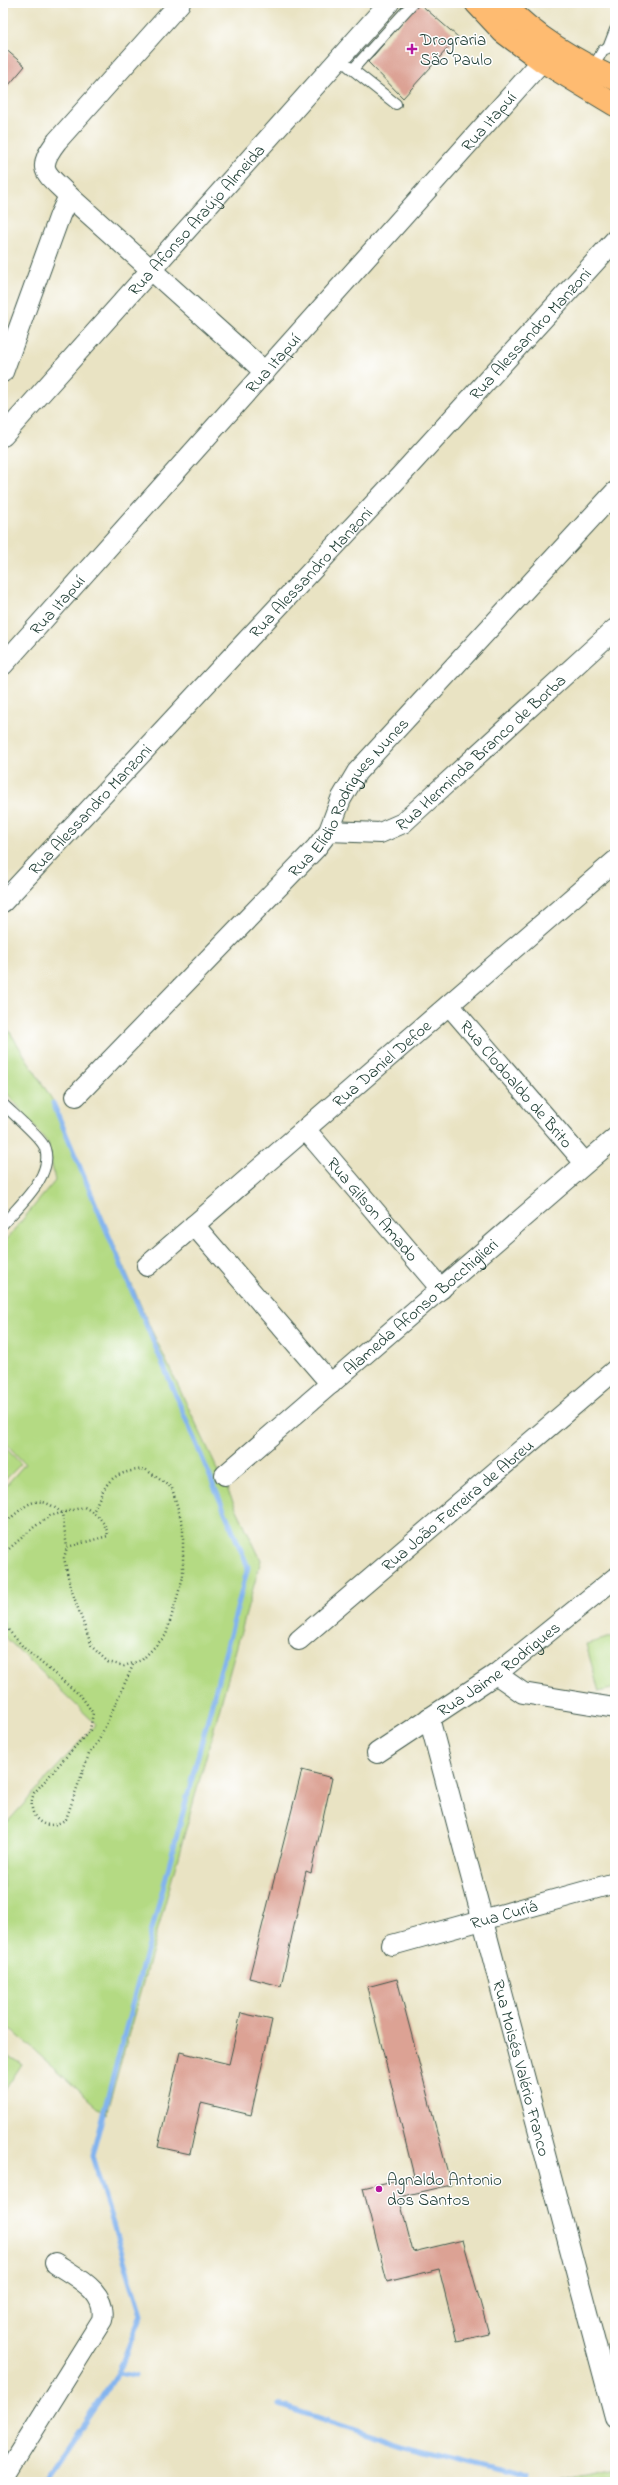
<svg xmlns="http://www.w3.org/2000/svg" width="618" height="2485" viewBox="0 0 618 2485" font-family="'Indie Flower',sans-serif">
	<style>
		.green { fill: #b4da83; stroke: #6a8c5c }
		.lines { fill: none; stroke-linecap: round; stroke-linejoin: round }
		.stream { stroke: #82b4ef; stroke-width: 5 }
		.building { fill: #dca294 }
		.lane-casing { stroke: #3d5649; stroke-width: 12 }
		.street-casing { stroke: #3d5649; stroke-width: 22 }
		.primary-casing { stroke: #3d5649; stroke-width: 24 }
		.path { stroke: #3d5649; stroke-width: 2.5; stroke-dasharray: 1 3; stroke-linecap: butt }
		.lane { stroke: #fff; stroke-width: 10 }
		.street { stroke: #fff; stroke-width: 20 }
		.primary { stroke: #febb71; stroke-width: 22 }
		.poi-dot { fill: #b5179e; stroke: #fff; stroke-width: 1.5 }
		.labels { text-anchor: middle; stroke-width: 3; stroke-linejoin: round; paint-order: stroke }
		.poi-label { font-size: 17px; fill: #1f3d34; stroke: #fff; text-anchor: start }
		.street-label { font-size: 17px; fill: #1f3d34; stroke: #fff }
	</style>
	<rect width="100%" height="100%" fill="#fff"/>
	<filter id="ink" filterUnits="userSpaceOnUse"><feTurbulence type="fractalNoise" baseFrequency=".025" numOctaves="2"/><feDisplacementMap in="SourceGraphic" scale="8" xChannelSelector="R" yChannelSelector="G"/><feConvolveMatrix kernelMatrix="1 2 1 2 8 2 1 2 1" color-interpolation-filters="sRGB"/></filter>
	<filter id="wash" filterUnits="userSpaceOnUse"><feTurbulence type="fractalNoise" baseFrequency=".012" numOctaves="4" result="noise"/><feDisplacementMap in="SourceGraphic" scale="16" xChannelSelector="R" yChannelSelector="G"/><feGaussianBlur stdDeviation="0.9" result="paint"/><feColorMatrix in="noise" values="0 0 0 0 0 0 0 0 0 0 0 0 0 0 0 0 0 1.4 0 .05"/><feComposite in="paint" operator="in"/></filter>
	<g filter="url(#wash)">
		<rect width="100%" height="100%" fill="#e9e3c3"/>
		<g class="green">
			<polygon points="3,1021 53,1101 150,1327 261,1560 106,2115 3,2022 3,1827 96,1724 3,1635 3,1489 25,1464 3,1440 3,1243 55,1181 48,1143 3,1088"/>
			<polygon points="3,1445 21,1464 3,1482"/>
			<polygon points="615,1636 615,1688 599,1692 586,1644"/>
			<polygon points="3,2052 22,2064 3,2093"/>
			<polygon points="615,2470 615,2482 557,2482"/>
		</g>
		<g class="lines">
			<g class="stream">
				<polyline points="53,1103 248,1567 92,2156 141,2315 118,2373"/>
				<polyline points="279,2405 404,2446 525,2478"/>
				<polyline points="44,2482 118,2373 135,2376"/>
			</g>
		</g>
		<g id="blocks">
			<g class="building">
				<polygon points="419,3 458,37 403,98 368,62"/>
				<polygon points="3,47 25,66 3,92"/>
				<polygon points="302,1770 332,1778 311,1873 306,1871 281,1986 249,1978"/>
				<polygon points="397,1979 451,2185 399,2197 413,2252 463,2240 489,2334 457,2341 439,2269 387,2282 363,2188 414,2176 367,1987"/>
				<polygon points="241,2013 272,2020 251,2115 201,2103 190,2154 158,2147 180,2052 229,2064"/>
			</g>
		</g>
	</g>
	<g filter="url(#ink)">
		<use href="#blocks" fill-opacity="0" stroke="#3d5649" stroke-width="1"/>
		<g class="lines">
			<g class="lane-casing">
				<g id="lane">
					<polyline points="348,66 396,104"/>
					<polyline points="593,68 603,50 608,48 615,30"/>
					<polyline points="353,69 413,3"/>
					<path d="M3,1104C12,1113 39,1136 44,1146C56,1174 19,1205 3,1224"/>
				</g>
			</g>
			<g class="street-casing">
				<g id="street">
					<path d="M180,3L57,141C34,171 47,173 69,196L265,372"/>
					<polyline points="3,372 60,215 69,196"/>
					<path id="s1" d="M3,436L389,3"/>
					<path id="s2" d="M3,665L542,61"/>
					<path id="s3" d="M329,831L380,833L403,823L615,629"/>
					<path id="s4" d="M3,902L401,475L615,240"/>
					<path id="s5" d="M449,1005L585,1163"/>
					<path id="s6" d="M76,1096L316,848L329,831L341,799L357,772L615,492"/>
					<path id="s7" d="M305,1129L441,1289"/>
					<polyline points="194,1225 331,1384"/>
					<path id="s8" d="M147,1266L615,861"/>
					<path id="s9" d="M225,1475L615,1138"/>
					<path id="s10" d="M299,1640L615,1370"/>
					<polyline points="496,1674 523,1693 615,1708"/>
					<path id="s11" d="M429,1718L615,2418"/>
					<path id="s12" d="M377,1753L496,1674L615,1578"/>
					<path id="s13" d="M392,1945L615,1883"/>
					<path d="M3,2479L102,2320C108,2291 75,2277 55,2263"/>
				</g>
			</g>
			<g class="primary-casing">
				<g id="primary">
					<polyline points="476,3 503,32 542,61 615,105"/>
					<path d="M503,3C535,37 573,59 615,79"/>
				</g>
			</g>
			<g class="path">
				<path d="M3,1524C27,1506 34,1490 62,1513L67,1547"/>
				<path d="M3,1554L34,1527L50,1516L84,1507C97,1514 106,1522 108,1536L67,1547L64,1558L70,1586L92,1647L108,1662L124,1666L142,1660L166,1635L183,1577V1526L172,1488L145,1469C109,1473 107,1481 93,1512"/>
				<path d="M3,1624L26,1650L81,1696L93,1713L90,1730L34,1793C25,1816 44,1835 66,1819L89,1754L99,1740L134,1663"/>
			</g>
			<use href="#lane" class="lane"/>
			<use href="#street" class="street"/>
			<use href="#primary" class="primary"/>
		</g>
	</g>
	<g class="poi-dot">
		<path d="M410 43h4v4h4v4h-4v4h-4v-4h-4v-4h4z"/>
		<circle cx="379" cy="2189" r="4"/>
	</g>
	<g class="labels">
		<g class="poi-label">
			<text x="420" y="45">Drograria<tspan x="420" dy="20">São Paulo</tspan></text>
			<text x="387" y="2185">Agnaldo Antonio<tspan x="387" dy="20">dos Santos</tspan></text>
		</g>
		<g class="street-label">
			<text dy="6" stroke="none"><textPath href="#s2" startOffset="729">Rua Itapuí</textPath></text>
			<text dy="6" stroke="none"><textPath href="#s1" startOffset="290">Rua Afonso Araújo Almeida</textPath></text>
			<text dy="6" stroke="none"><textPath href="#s4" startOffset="775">Rua Alessandro Manzoni</textPath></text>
			<text dy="6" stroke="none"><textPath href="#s2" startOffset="405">Rua Itapuí</textPath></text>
			<text dy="6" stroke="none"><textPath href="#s4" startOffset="451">Rua Alessandro Manzoni</textPath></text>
			<text dy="6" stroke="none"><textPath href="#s2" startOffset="81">Rua Itapuí</textPath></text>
			<text dy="6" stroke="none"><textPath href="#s3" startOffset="181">Rua Herminda Branco de Borba</textPath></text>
			<text dy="6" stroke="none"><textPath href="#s6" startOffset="406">Rua Elídio Rodrigues Nunes</textPath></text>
			<text dy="6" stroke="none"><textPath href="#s4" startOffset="127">Rua Alessandro Manzoni</textPath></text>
			<text dy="6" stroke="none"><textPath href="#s8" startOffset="310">Rua Daniel Defoe</textPath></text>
			<text dy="6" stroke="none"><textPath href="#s5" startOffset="104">Rua Clodoaldo de Brito</textPath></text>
			<text dy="6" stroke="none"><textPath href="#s7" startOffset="105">Rua Gilson Amado</textPath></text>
			<text dy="6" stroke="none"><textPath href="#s9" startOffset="258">Alameda Afonso Bocchiglieri</textPath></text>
			<text dy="6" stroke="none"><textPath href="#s10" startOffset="208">Rua João Ferreira de Abreu</textPath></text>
			<text dy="6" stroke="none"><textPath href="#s12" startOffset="148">Rua Jaime Rodrigues</textPath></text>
			<text dy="6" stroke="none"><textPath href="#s13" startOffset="116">Rua Curiá</textPath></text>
			<text dy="6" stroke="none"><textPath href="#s11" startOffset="362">Rua Moisés Valério Franco</textPath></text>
		</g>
	</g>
	<rect width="618" height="2485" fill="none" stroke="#fff" stroke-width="16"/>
</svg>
